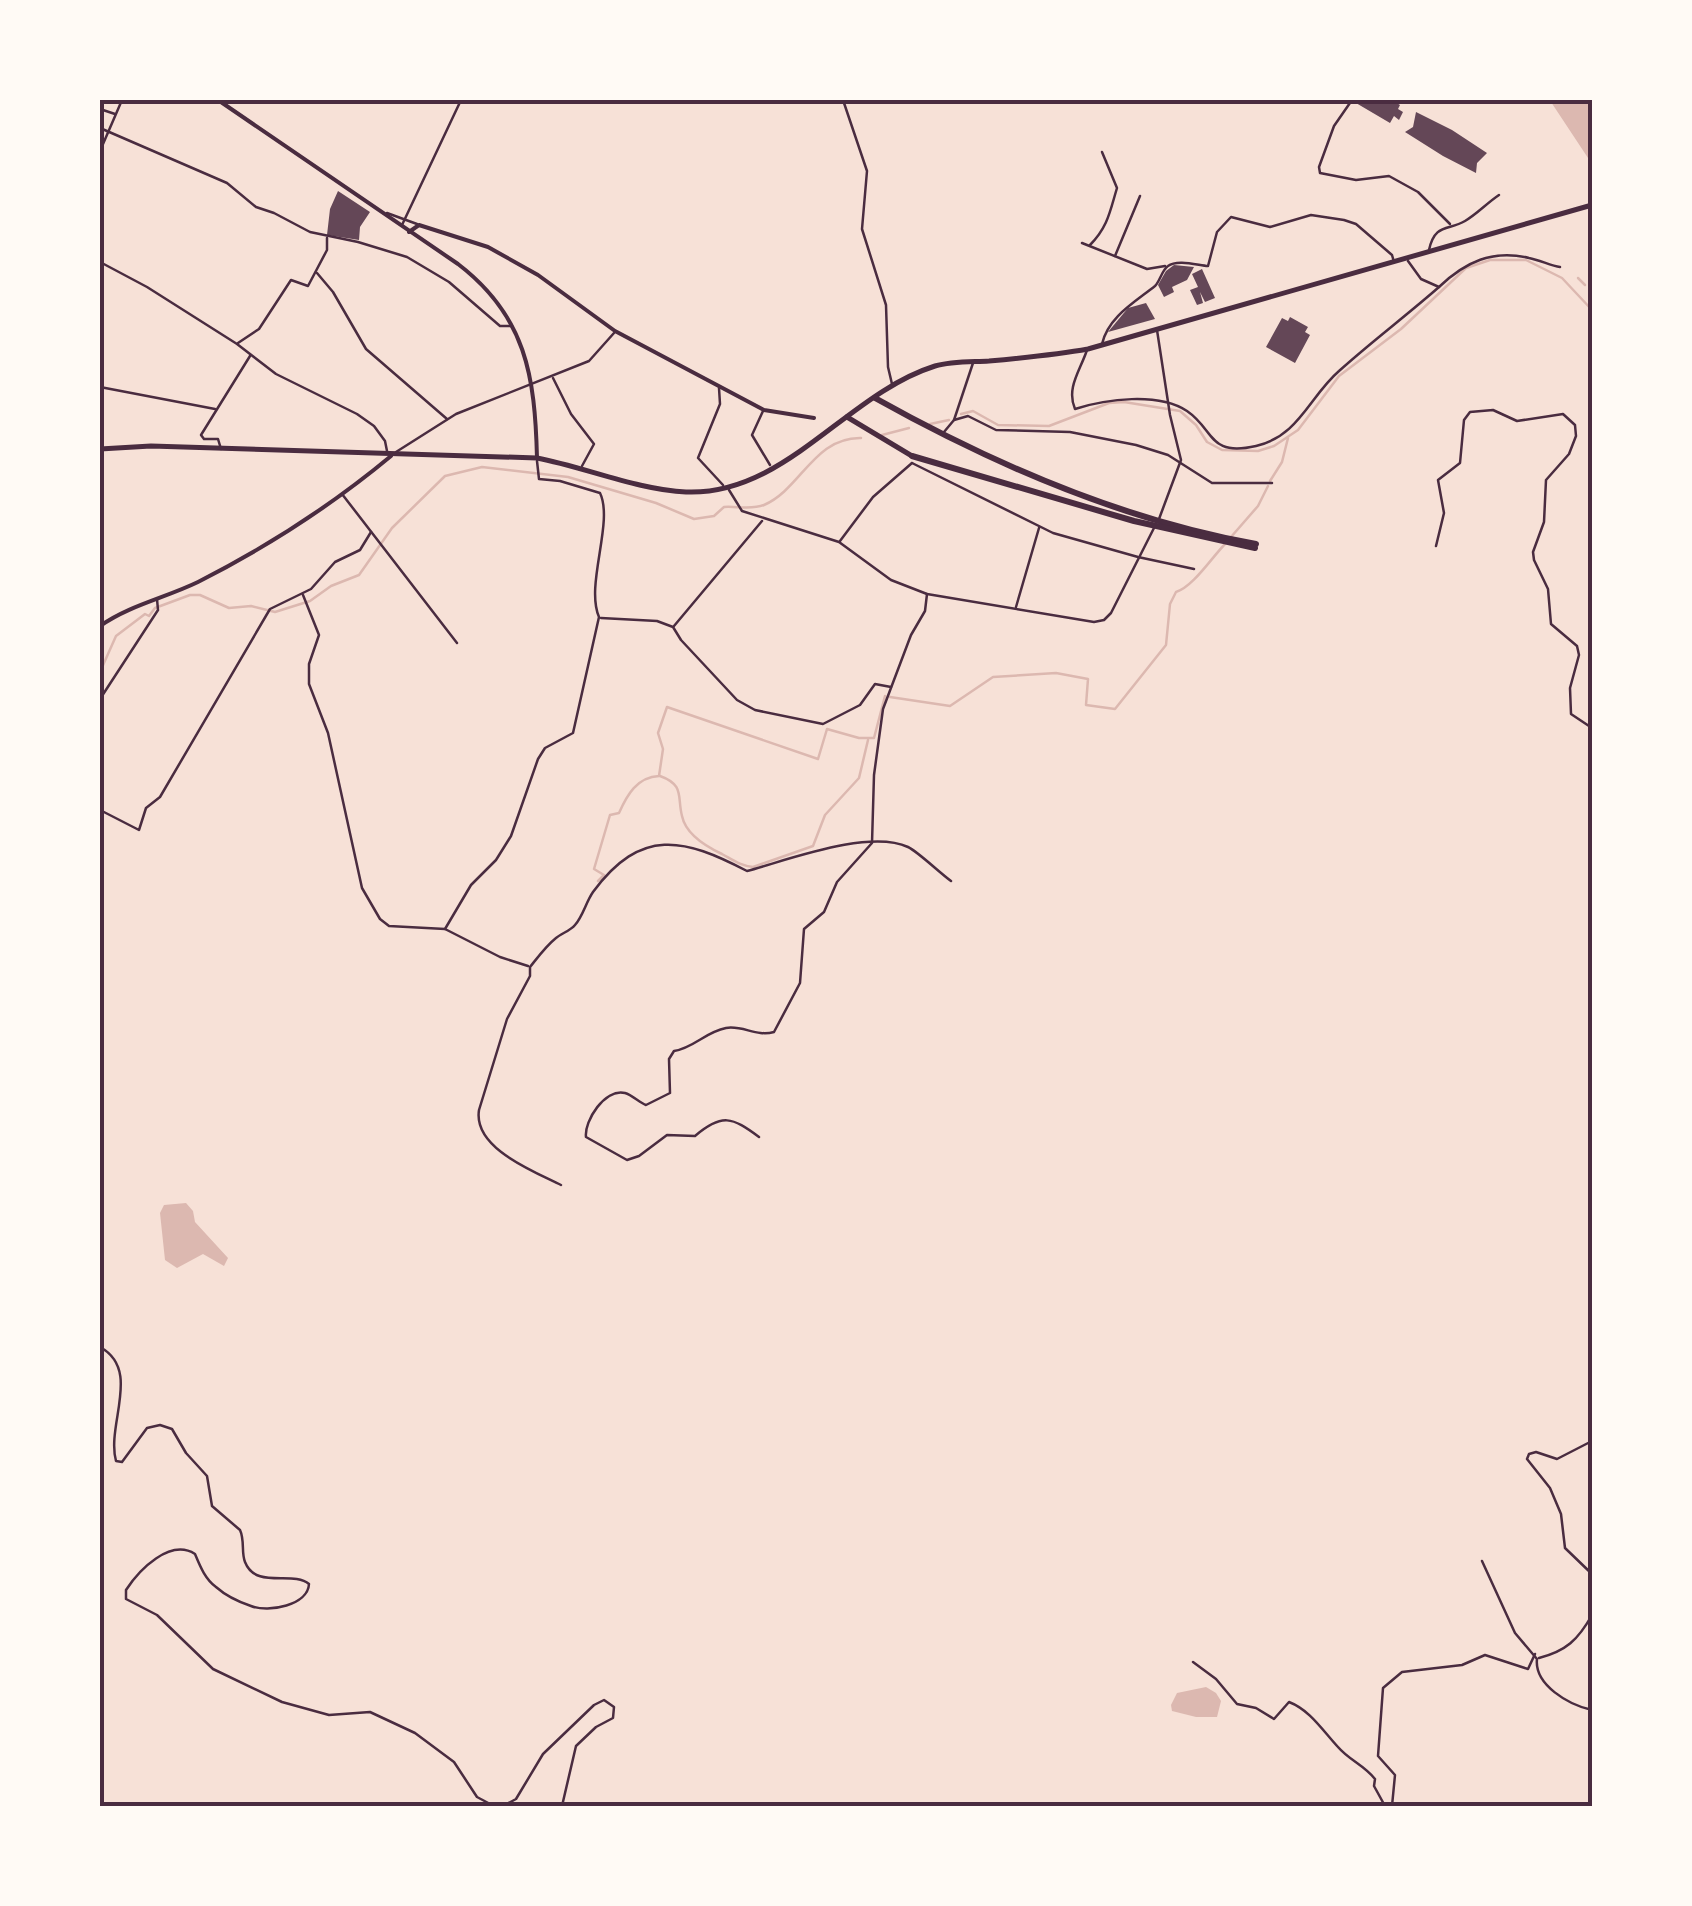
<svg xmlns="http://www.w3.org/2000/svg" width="1692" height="1906" viewBox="0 0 1692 1906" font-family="'IBM Plex Sans',sans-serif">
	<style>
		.water { fill: #dcb8b0 }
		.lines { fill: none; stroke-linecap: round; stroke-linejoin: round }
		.stream { stroke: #dcb8b0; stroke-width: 2.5 }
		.building { fill: #644757 }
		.minor { stroke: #4a2c40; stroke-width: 2.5 }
		.tertiary { stroke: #4a2c40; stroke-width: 4 }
		.secondary { stroke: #4a2c40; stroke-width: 4 }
		.trunk { stroke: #4a2c40; stroke-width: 5 }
		.motorway { stroke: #4a2c40; stroke-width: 6 }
		.neatline { fill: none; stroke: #4a2c40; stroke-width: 4 }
	</style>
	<rect width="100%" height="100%" fill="#f7e1d7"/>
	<g class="water">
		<polygon points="1548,100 1592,100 1592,164 1551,102"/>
		<polygon points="186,1203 193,1211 195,1222 228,1258 224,1266 203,1254 177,1268 165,1260 160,1213 164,1205"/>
		<polygon points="1206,1687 1216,1693 1221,1701 1217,1717 1196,1717 1172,1711 1171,1705 1177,1693"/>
	</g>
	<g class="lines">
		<g class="stream">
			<polyline points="1578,278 1585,285"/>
			<polyline points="961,414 973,411 998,425 1049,426 1109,403 1124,402 1180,411 1196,425 1207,442 1222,450 1258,451 1274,446 1298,430 1339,376 1401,329 1466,268 1490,260 1526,260 1562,278 1592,310"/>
			<polyline points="930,424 949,420"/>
			<polyline points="882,435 909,428"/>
			<polyline points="1270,481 1282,462 1288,438"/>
			<polyline points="1231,537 1258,506 1268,486"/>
			<path d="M100,672L116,636L145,614L149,616L155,608L190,595H200L229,608L251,606L275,612L310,601L331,586L359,575L392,528L445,476L482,467L568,477L656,503L694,519L714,516L724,507C736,506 752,510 764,505C801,489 814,437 861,438"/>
			<path d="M890,697L950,706L993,677L1056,673L1088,679L1086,705L1115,709L1166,645L1170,604L1176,592C1193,587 1212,557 1226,543"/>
			<path d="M660,776C685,785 677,797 682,816C686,835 707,847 722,854C733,860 741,866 753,867L813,846L825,815L859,778L868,740"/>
			<path d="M598,881L604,875L594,869L610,815L619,813C627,795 637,777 659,776L663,749L658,733L667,707L818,759L827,729L859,738H874L885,696"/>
		</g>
	</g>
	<g class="building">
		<polygon points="1358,100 1392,100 1400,105 1398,109 1403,112 1399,120 1394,116 1390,123 1356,103"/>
		<polygon points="1416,112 1452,130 1487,153 1477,163 1476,173 1443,156 1405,132 1413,127"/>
		<polygon points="338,191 370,212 360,227 359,240 327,235 330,209"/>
		<polygon points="1174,265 1194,267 1187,280 1172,287 1174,292 1164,297 1158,285 1166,271"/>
		<polygon points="1202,269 1215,298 1205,302 1200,292 1203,303 1197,305 1190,290 1198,287 1192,274"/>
		<polygon points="1146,303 1155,319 1108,332 1128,308"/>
		<polygon points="1290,317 1308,327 1305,332 1310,335 1295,363 1266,347 1282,318 1288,321"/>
	</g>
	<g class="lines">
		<g class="minor">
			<polyline points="843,100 867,171 862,229 886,305 888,367 892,384"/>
			<polyline points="1352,100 1334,126 1319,167 1320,173 1356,180 1389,176 1418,192 1450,224"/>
			<polyline points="100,109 115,114"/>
			<polyline points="100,128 227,183 256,207 274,213 310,232 358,242 407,257 449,282 500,326 512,326"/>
			<polyline points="100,151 122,100"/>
			<polyline points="387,213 417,224"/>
			<polyline points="402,225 461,100"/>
			<polyline points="1082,243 1147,269 1165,266"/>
			<path d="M1090,245C1108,227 1110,211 1117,188L1102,152"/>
			<path d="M1429,250C1435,223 1448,231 1465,221C1477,214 1487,203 1499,195"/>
			<polyline points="1115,256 1140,196"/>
			<path d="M1408,261L1421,279L1439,287C1465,262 1493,249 1529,258C1540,260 1551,266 1560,267"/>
			<polyline points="100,262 147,287 237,344 276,374 357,414 374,426 385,441 387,451"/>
			<polyline points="317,273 333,292 366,349 447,419"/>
			<polyline points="1157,330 1170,415 1181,460 1159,519"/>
			<polyline points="238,343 259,329 291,280 308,286 327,250 327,238"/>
			<path d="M1102,344C1108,317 1135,302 1155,286C1160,281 1162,270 1168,266C1177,259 1197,265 1208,266L1217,232L1231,217L1270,227L1311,215L1344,220L1356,224L1392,255L1394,262"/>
			<path d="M1087,350C1080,371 1066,388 1075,409C1106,399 1158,392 1187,411C1215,430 1208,457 1256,446C1299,436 1309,397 1339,371C1371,342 1406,316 1439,287"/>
			<polyline points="553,378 571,414 594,444 582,466"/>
			<polyline points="100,387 215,409"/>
			<polyline points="719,388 720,404 698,458 723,485"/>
			<polyline points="763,411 752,435 770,465"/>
			<polyline points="954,420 968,416 996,430 1070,432 1136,445 1168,455 1212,483 1272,483"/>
			<polyline points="944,432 954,420 973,363"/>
			<polyline points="221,449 218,439 204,439 201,435 250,356"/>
			<polyline points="396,452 456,414 589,361 614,333"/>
			<polyline points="912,463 1053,533 1138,557 1194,569"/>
			<polyline points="729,490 742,511 839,542 891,580 927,594 1094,622 1104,620 1111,613 1155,526"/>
			<polyline points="342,494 457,643"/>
			<polyline points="840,541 873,497 912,463"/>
			<polyline points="1436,546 1444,513 1438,480 1460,463 1464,420 1470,412 1493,410 1517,421 1563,414 1575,425 1576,436 1569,454 1546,480 1544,522 1533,552 1534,560 1548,589 1551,624 1577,646 1579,655 1570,688 1571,714 1592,728"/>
			<polyline points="303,595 319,635 309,664 309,684 328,733 362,888 380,919 389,926 445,929 500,957 528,966"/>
			<polyline points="1016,607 1039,528"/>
			<polyline points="601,618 657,621 673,627 681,640 737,700 755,710 823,724 860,705 875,684 891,687"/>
			<polyline points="674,626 762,521"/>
			<polyline points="100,699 158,610 157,599"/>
			<polyline points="100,810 139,830 146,808 160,797 270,609 311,589 335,562 360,550 371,532"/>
			<path d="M445,929L471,885L496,860L511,836L538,759L545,748L573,733L599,617C585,585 614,522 600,493L560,481L539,479L537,461"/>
			<path d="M759,1137C732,1117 722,1113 695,1136L667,1135L639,1156L627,1160L586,1137C584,1121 605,1088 625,1093C632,1095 639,1102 646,1105L670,1093L669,1059L674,1051C694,1048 705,1032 726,1028C743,1025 756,1037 774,1032L800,983L804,929L824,912L837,882L872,843L874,775L883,709L911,635L925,611L927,594"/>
			<path d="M561,1185C533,1171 473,1148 479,1110L507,1019L530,976V967C538,957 546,946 556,938C562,933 570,931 575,925C583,916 586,902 593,892C641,827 684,838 747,871C788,860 869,829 908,847C917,851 940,873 951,881"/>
			<path d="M100,1347C142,1370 106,1424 116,1461L122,1462L147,1428L160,1425L172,1429L186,1453L207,1476L212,1506L240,1530C245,1541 241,1552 245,1562C256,1590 293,1570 309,1584C308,1605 269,1613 251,1606C239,1602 225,1595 216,1587C205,1579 200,1566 195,1554C170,1538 139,1570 126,1590V1599L157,1615L213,1669L282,1702L329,1715L370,1712L415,1733L454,1762L477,1797L492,1805L500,1806"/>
			<polyline points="1592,1441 1557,1459 1536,1452 1529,1454 1527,1459 1550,1488 1561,1514 1565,1548 1592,1574"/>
			<path d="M1482,1561L1515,1633L1537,1659C1534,1685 1569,1705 1592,1710"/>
			<path d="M1539,1658C1566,1651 1578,1640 1592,1615"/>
			<path d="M1193,1662L1216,1679L1237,1704L1256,1708L1274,1719L1289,1702C1310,1710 1323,1731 1338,1747C1349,1760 1364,1765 1375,1779L1374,1786L1385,1806"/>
			<polyline points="503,1806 516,1799 543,1754 594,1705 604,1700 614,1707 613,1718 596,1727 576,1746 562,1806"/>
			<polyline points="1392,1806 1395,1775 1378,1756 1383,1688 1402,1672 1462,1665 1485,1655 1528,1669 1535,1654"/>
		</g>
		<g class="tertiary">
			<polyline points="409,232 419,225 488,247 538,275 615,331 764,410 814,418"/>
			<path d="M100,626C130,605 165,598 198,582C267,547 332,505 391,456"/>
		</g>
		<path class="secondary" d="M218,100L458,264C526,316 535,376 537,458"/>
		<g class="trunk">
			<polyline points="847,417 912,456"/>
			<path d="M100,449L151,446L537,458C584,467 639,490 686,492C785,496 846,394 935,366C952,361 971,362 989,361C1022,358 1055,355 1088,349L1592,205"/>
		</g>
		<g class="motorway">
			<path d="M875,398C993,464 1121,520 1256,544"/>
			<polyline points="912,456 1134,521 1255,548"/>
		</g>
	</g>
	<rect width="1692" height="1906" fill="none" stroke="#fffaf5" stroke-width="205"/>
	<rect x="102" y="102" width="1488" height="1702" class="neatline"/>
</svg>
